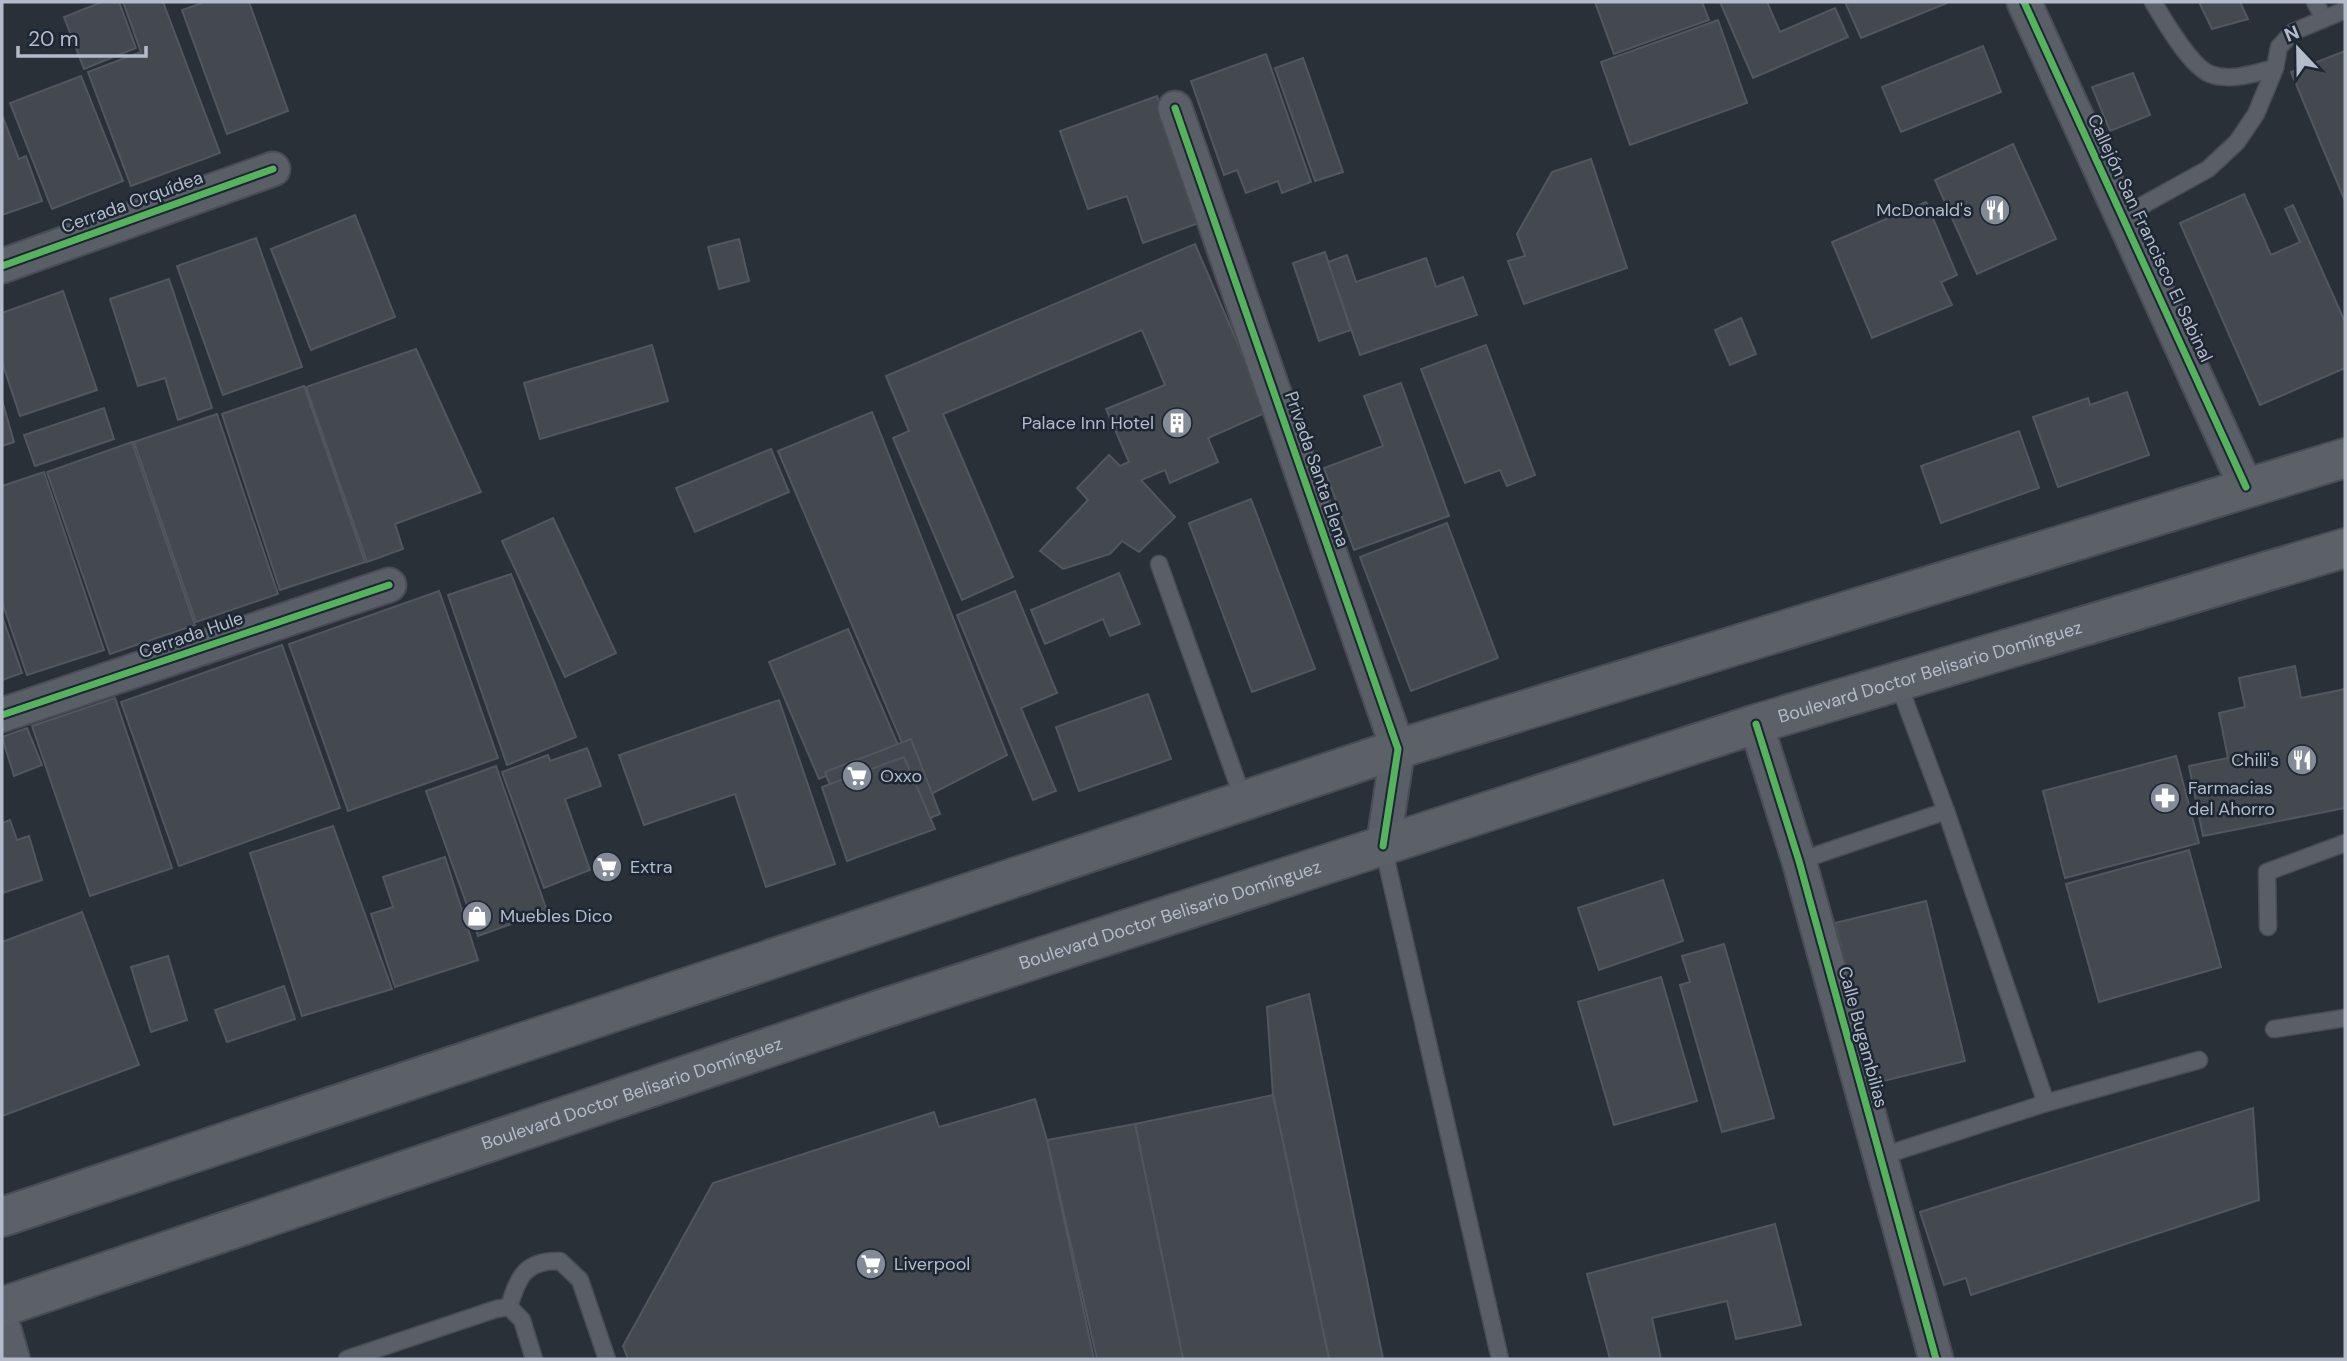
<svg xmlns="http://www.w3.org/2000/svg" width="2347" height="1361" viewBox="0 0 2347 1361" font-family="'DM Sans',sans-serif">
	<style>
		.building { fill: #444950; stroke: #52575f; stroke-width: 2 }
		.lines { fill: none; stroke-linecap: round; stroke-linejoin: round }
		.service-casing { stroke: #484c53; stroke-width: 19 }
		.minor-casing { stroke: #484c53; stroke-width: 37 }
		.tertiary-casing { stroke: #484c53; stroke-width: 42 }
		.primary-casing { stroke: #484c55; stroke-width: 42 }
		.service { stroke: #5a5e66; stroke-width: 16 }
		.minor { stroke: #5a5e66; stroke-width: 33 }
		.tertiary { stroke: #5a5e66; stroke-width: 38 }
		.primary { stroke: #5c6168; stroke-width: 38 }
		.cycleway-casing { stroke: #1d2633; stroke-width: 11 }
		.cycleway { stroke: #56b35d; stroke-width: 7 }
		.labels { text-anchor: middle; stroke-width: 5; stroke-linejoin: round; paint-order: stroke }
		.street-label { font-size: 18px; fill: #b4bcc9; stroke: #1d2633 }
		.poi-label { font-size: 18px; fill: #b4bcc9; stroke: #1d2633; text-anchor: start }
	</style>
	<rect width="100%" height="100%" fill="#2a3038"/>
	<g class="building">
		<polygon points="102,2 119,2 136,48 84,69 64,17"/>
		<polygon points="123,2 163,2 220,153 131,186 88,72 141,52"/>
		<polygon points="205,2 249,2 288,111 227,134 182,10"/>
		<polygon points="1595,2 1702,2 1709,20 1614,54"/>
		<polygon points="1720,2 1767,2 1780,32 1835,8 1848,37 1753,78"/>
		<polygon points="1845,2 1947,2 1947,3 1861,38"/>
		<polygon points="2199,2 2240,2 2248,19 2212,29"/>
		<polygon points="1718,20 1747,103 1630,145 1601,62"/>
		<polygon points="1983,46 2001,92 1901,132 1882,87"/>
		<polygon points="2345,51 2345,201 2291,72"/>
		<polygon points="1266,54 1311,182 1282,193 1278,181 1246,193 1237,170 1224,175 1191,81"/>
		<polygon points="1303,58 1343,172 1315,181 1275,68"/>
		<polygon points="2133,73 2150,115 2110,131 2092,87"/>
		<polygon points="81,76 123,181 52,209 10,103"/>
		<polygon points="1157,96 1202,222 1143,243 1127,196 1088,209 1060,131"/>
		<polygon points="2,115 19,159 26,156 42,201 2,215"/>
		<polygon points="2013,144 2056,239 1977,274 1935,180"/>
		<polygon points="1591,159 1627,268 1524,304 1508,261 1525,256 1517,234 1552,172"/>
		<polygon points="2244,194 2271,255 2300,242 2285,209 2293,205 2345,322 2345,368 2260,405 2180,223"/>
		<polygon points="1926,202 1957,275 1941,282 1952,305 1872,338 1832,242"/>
		<polygon points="355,215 395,317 311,350 271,249"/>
		<polygon points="256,238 302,367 223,395 177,266"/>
		<polygon points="739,239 749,281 719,289 708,247"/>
		<polygon points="1195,244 1267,412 1208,438 1218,462 1170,483 1165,470 1141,480 1175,517 1139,552 1122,541 1110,554 1063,569 1040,551 1088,500 1077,488 1109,455 1120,466 1129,462 1106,409 1165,385 1142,330 943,414 1013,577 962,600 893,438 909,431 886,376"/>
		<polygon points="1325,252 1351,330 1319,341 1293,263"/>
		<polygon points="1347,255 1356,282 1426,258 1436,287 1463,277 1477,315 1360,355 1328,262"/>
		<polygon points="169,279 212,408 178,420 165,378 138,386 110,299"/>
		<polygon points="63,291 97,390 20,416 2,362 2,313"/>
		<polygon points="1741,318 1756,354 1730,365 1715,330"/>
		<polygon points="652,345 668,401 540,439 524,383"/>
		<polygon points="1486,345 1535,475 1507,486 1500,470 1465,483 1421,369"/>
		<polygon points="416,349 481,492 395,524 403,549 367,562 306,387"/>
		<polygon points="1401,383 1449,516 1354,550 1324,468 1383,446 1364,396"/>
		<polygon points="304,386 365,562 280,590 222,414"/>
		<polygon points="2127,392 2149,455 2058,487 2033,417 2088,398 2090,405"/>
		<polygon points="2,400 14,442 2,446"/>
		<polygon points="104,408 114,439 35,466 24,435"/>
		<polygon points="872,412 1007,755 925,797 778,451"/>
		<polygon points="217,414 278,594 196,622 134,442"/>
		<polygon points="2019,431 2039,488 1941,523 1921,466"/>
		<polygon points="132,442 195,625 110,654 47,472"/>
		<polygon points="771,449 789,492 695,532 676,488"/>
		<polygon points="44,472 104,650 27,675 2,602 2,486"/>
		<polygon points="1251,499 1315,669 1252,692 1189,523"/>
		<polygon points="553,518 616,653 565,677 502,541"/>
		<polygon points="1447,523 1498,658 1411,691 1360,557"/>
		<polygon points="1119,573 1140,624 1110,636 1103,619 1045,644 1031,610"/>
		<polygon points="511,574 576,737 507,765 448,595"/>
		<polygon points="439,591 498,758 348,811 289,644"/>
		<polygon points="1015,591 1057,693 1021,708 1056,791 1033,800 957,615"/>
		<polygon points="2,616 22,673 2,680"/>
		<polygon points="848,629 898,745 819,779 769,662"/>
		<polygon points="282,645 340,808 179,866 121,702"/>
		<polygon points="2295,666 2301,698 2345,689 2345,808 2203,836 2189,766 2228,758 2219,713 2245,707 2239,678"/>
		<polygon points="1148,694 1171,759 1079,791 1056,727"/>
		<polygon points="115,698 172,868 90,896 32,726"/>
		<polygon points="779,700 835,864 766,887 735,794 644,825 619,755"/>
		<polygon points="27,728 42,765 14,776 2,737"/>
		<polygon points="911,739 940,814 854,848 825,772"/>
		<polygon points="587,748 601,786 565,799 590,870 544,888 502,772 548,755 550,761"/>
		<polygon points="2176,756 2199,843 2065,878 2043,791"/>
		<polygon points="904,757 935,829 847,861 822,787"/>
		<polygon points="496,766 547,911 478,936 426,791"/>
		<polygon points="10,820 17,840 29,836 42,880 2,893 2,823"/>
		<polygon points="333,826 392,989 302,1016 250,853"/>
		<polygon points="2189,850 2221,967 2099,1002 2066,884"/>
		<polygon points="445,857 478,960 395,987 371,914 393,907 383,877"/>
		<polygon points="1663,880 1683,941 1599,970 1578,908"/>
		<polygon points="1926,901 1965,1061 1875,1083 1835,923"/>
		<polygon points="82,912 139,1065 2,1116 2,942"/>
		<polygon points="1724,944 1774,1118 1722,1132 1680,985 1690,982 1682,956"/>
		<polygon points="168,956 187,1020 151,1032 131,967"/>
		<polygon points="1661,977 1697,1101 1614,1125 1578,1002"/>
		<polygon points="284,986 295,1019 227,1042 215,1010"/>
		<polygon points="1309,994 1383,1359 1329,1359 1273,1095 1267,1007"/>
		<polygon points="1273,1095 1329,1359 1183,1359 1135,1124"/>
		<polygon points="1035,1099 1047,1140 1094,1359 628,1359 623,1346 713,1183 934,1112 939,1127"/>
		<polygon points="2253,1108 2259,1200 1971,1295 1966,1278 1944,1285 1920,1212"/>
		<polygon points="1135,1124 1183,1359 1097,1359 1047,1140"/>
		<polygon points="1775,1224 1801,1325 1736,1339 1727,1301 1652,1318 1661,1359 1610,1359 1587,1274"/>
	</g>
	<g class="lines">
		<g class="service-casing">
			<g id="service">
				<path d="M2153,2C2164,20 2190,66 2210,74C2231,82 2255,73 2275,68"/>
				<polyline points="2315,2 2323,17"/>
				<polyline points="2123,216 2208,169 2237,142 2256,114 2275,68 2279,47 2293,32 2345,10"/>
				<polyline points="1159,564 1244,801"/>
				<polyline points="1897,680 1946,811 2046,1103"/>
				<polyline points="1383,846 1500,1359"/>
				<polyline points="1799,861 1946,811"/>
				<polyline points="2268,927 2267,872 2345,843"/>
				<polyline points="2274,1029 2345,1018"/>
				<polyline points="1879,1157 2046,1103 2199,1060"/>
				<path d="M509,1307C518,1277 525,1260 560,1261L580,1280L607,1359"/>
				<polyline points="509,1307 522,1320 534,1359"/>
				<polyline points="347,1359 496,1309 509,1307"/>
			</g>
		</g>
		<g class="minor-casing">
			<g id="minor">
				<polyline points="2024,2 2246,487"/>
				<polyline points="1175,108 1398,749 1383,846"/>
				<polyline points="2,266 273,169"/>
				<polyline points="2,715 389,585"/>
				<polyline points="1756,724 1799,861 1936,1359"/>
			</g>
		</g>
		<g class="tertiary-casing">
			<polyline id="tertiary" points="2,1331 10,1359"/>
		</g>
		<g class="primary-casing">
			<g id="primary">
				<polyline points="2,1217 1398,749 2345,458"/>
				<path id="s1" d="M2,1307L885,1008L1756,724L2345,548"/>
			</g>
		</g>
		<use href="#service" class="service"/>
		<use href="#minor" class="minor"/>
		<use href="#tertiary" class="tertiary"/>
		<use href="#primary" class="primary"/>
		<g class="cycleway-casing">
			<g id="cycleway">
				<polyline points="2024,2 2246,487"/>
				<polyline points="1175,108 1398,749 1383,846"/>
				<polyline points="2,266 273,169"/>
				<polyline points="2,715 389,585"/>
				<polyline points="1756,724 1799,861 1936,1359"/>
			</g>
		</g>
		<use href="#cycleway" class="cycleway"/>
	</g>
	<defs>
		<g id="restaurant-disc" transform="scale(1.575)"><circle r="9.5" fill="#848b96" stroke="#1d2633"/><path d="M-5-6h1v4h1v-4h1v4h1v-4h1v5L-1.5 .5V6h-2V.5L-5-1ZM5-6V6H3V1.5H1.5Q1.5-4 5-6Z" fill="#fff"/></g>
		<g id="building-disc" transform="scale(1.575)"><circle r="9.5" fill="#848b96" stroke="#1d2633"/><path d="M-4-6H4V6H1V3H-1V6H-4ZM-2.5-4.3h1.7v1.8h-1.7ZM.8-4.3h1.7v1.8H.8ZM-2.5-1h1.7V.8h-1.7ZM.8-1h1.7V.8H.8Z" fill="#fff"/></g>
		<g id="supermarket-disc" transform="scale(1.575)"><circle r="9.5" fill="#848b96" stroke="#1d2633"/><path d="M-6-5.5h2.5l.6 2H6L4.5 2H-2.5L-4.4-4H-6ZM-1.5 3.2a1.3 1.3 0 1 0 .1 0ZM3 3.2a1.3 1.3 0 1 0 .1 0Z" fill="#fff"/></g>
		<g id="pharmacy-disc" transform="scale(1.575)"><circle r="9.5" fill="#848b96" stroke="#1d2633"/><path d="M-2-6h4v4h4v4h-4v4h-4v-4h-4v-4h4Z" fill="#fff"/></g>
		<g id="shop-disc" transform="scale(1.575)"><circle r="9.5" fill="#848b96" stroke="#1d2633"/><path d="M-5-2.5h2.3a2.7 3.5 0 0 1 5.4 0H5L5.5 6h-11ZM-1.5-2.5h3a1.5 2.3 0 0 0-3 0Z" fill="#fff"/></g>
	</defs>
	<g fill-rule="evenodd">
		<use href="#restaurant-disc" x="1995" y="210"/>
		<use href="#building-disc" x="1177" y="423"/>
		<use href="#restaurant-disc" x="2302" y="760"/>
		<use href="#supermarket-disc" x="857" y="776"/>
		<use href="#pharmacy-disc" x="2165" y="798"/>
		<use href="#supermarket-disc" x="607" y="867"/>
		<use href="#shop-disc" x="477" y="916"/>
		<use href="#supermarket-disc" x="871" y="1264"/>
	</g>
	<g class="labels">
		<g class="street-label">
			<text transform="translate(132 202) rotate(-20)" y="6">Cerrada Orquídea</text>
			<text transform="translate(2150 238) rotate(65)" y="6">Callejón San Francisco El Sabinal</text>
			<text transform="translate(1317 469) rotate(71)" y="6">Privada Santa Elena</text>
			<text transform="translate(191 635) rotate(-19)" y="6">Cerrada Hule</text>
			<text dy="6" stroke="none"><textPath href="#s1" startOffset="2030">Boulevard Doctor Belisario Domínguez</textPath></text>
			<text dy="6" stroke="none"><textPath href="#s1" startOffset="1232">Boulevard Doctor Belisario Domínguez</textPath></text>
			<text transform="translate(1863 1037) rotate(75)" y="6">Calle Bugambilias</text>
			<text dy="6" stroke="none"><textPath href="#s1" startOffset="665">Boulevard Doctor Belisario Domínguez</textPath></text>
		</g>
		<g class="poi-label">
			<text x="1972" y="216" text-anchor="end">McDonald's</text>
			<text x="1154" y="429" text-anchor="end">Palace Inn Hotel</text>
			<text x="2279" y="766" text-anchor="end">Chili's</text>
			<text x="880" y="782">Oxxo</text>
			<text x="2188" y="794">Farmacias<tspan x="2188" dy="21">del Ahorro</tspan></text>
			<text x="630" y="873">Extra</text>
			<text x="500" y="922">Muebles Dico</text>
			<text x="894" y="1270">Liverpool</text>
		</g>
	</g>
	<rect width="2347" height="1361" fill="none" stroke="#b4bcc9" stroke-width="7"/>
	<g transform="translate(2298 49) rotate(338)" stroke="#1d2633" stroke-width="5" paint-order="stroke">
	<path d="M0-5L12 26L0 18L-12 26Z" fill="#b4bcc9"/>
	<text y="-10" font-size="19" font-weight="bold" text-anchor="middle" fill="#b4bcc9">N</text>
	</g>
	<path d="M18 46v10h128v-10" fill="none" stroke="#b4bcc9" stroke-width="3.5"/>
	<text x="28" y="46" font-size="21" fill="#b4bcc9" stroke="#1d2633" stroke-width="5" paint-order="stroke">20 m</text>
</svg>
